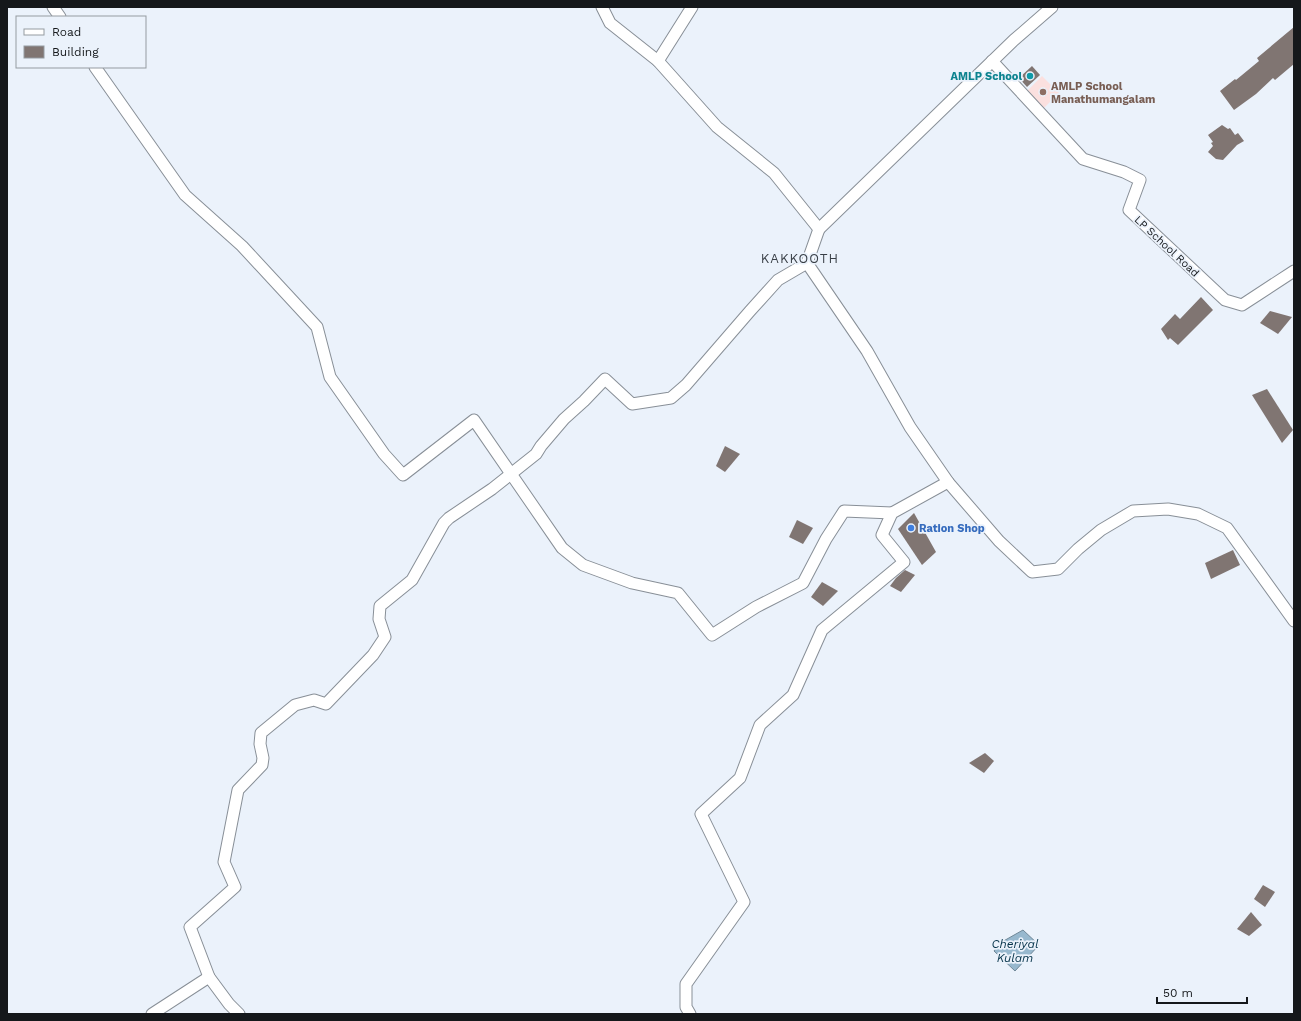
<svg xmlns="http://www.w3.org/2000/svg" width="1301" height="1021" viewBox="0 0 1301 1021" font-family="'Work Sans',sans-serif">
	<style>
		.education { fill: #fbe0df }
		.water { fill: #97b8ce; stroke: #708898 }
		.building { fill: #807572 }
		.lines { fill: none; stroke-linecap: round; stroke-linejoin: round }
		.street-casing { stroke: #888f97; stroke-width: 13 }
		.street { stroke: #fff; stroke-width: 11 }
		.culture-dot { fill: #0f9aa8; stroke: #ebf2fb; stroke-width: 1.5 }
		.education-dot { fill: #8d6e63; stroke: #ebf2fb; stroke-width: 1.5 }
		.shop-dot { fill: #3f7fe0; stroke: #ebf2fb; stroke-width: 1.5 }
		.labels { text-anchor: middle; stroke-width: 3.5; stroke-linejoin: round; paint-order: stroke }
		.culture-label { font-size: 11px; font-weight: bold; fill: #0d838f; stroke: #ebf2fb; text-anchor: end }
		.education-label { font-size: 11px; font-weight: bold; fill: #785e54; stroke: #ebf2fb; text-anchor: start }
		.street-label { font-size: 11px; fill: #15181b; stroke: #ebf2fb }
		.shop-label { font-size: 11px; font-weight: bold; fill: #366cbe; stroke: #ebf2fb; text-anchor: start }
		.water-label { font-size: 12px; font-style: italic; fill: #06344b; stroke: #ebf2fb }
		.quarter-label { font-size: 13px; letter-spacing: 1px; fill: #393f46; stroke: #ebf2fb }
	</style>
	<rect width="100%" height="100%" fill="#ebf2fb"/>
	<polygon class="education" points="1042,76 1059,93 1044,108 1027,91"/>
	<polygon class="water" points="1023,930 1039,945 1015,971 994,951 1000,943"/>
	<g class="building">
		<polygon points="1294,27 1294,64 1275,80 1273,78 1256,94 1234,110 1220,91 1235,79 1236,80 1259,61 1257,58"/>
		<polygon points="1032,66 1040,75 1027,87 1019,78"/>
		<polygon points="1222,125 1228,129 1230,128 1235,135 1238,133 1244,141 1237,145 1223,160 1216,159 1208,152 1213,146 1211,143 1213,142 1208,135"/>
		<polygon points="1201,297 1213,310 1178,345 1170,338 1168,340 1161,329 1175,314 1180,319"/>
		<polygon points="1270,311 1292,317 1278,334 1260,323"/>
		<polygon points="1267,389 1293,430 1282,443 1252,395"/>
		<polygon points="725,446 740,454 725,472 716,466"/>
		<polygon points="914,513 936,552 922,565 898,529"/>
		<polygon points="797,520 813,528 803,544 789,537"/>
		<polygon points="1233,550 1240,565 1211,579 1205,563"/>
		<polygon points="905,570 915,575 901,592 890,586 896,578"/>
		<polygon points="822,582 838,591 823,606 811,597"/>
		<polygon points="985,753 994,761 984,773 969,763"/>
		<polygon points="1263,885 1275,892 1265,907 1254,899"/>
		<polygon points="1251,912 1262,925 1249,936 1237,929"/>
	</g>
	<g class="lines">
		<g class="street-casing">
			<g id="street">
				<polyline points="53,7 60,17"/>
				<polyline points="602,7 610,23 658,61"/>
				<polyline points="992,61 1083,159 1124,172 1140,180 1129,210 1225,300 1242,305 1294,271"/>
				<polyline points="95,67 185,195 242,246 317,327 330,377 384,454 403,475 474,420 562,548 583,565 632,583 678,593 712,635 756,607 803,583 826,539 844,511 892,513"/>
				<polyline points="819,229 1014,40 1052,7"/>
				<polyline points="948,482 999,541 1032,572 1058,569 1078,549 1101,530 1133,511 1168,509 1198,514 1227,528 1294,621"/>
				<polyline points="209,977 190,927 235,887 224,862 238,790 262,765 263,758 260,744 261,733 295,705 314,700 326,704 373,655 385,637 379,619 380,606 412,580 444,523 449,518 492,489 536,454 541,446 564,419 584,401 605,379 632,404 671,398 686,385 750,311 778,280 807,263"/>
				<polyline points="152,1014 209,977 229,1004 239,1014"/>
				<polyline points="690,1014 686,1007 686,984 744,902 701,814 740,778 760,725 793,695 822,630 904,562 882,535 892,513 948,482 910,427 867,351 807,263 819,229 774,173 717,127 658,61 692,7"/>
			</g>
		</g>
		<use href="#street" class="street"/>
	</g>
	<circle class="culture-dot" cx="1030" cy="76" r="4"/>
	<circle class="education-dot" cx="1043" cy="92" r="4"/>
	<circle class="shop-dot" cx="911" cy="528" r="4"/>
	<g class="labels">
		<g class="culture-label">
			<text x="1022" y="80">AMLP School</text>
		</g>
		<g class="education-label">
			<text x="1051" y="90">AMLP School<tspan x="1051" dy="13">Manathumangalam</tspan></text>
		</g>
		<g class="street-label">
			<text transform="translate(1167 246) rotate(43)" y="4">LP School Road</text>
		</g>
		<g class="shop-label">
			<text x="919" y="532">Ration Shop</text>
		</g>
		<g class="water-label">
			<text x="1015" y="948">Cheriyal<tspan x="1015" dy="14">Kulam</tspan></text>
		</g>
		<g class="quarter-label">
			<text x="800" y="263">KAKKOOTH</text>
		</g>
	</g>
	<rect width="1301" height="1021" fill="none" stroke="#15181b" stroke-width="16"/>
	<rect x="16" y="16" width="130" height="52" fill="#ebf2fb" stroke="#959ba1"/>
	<rect x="24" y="29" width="20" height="6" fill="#ffffff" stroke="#959ba1"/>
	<text x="52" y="36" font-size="12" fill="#15181b">Road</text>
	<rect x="24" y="46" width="20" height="12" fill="#807572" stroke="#959ba1"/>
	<text x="52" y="56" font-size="12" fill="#15181b">Building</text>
	<path d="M1157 997v6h90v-6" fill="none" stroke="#15181b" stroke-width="2"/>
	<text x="1163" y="997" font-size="12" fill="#15181b" stroke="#ebf2fb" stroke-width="3" paint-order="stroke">50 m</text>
</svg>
